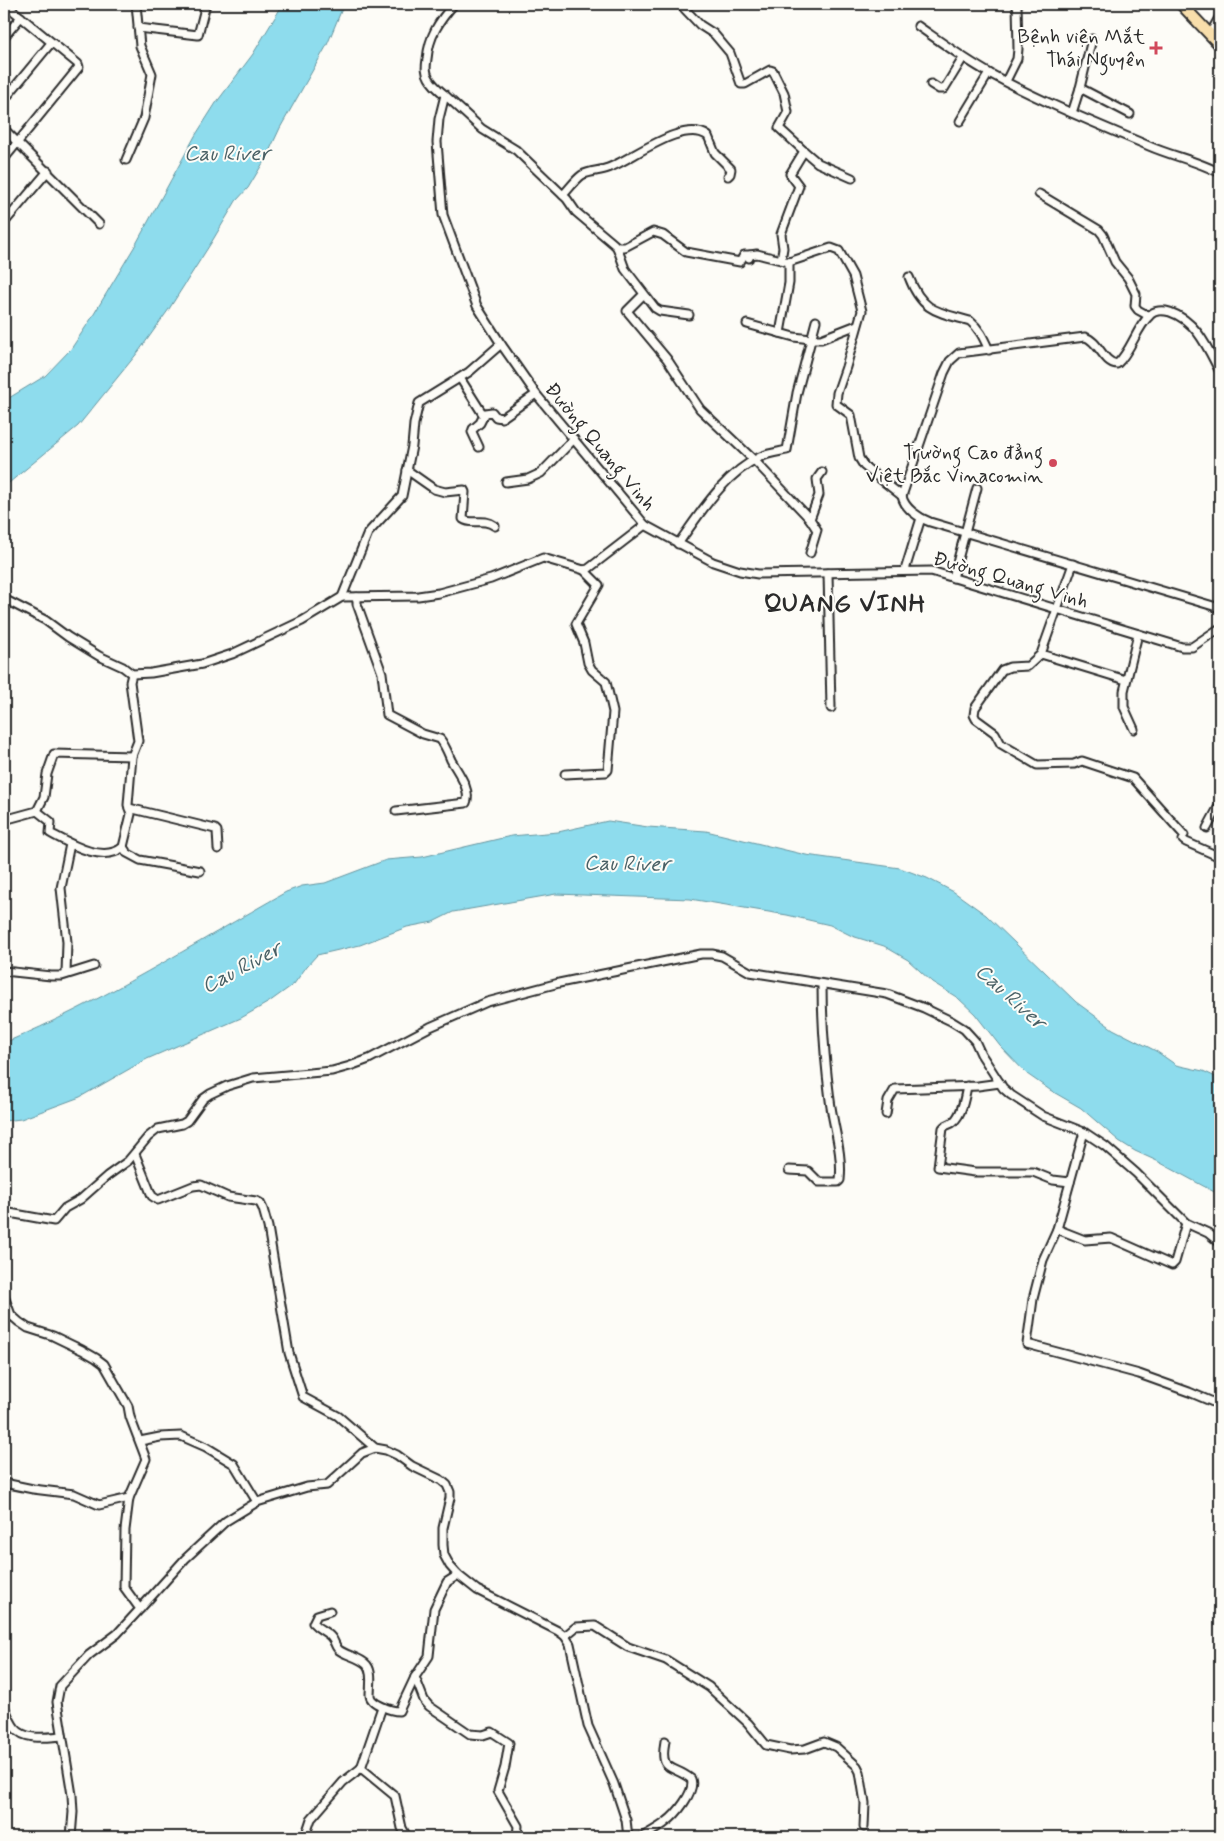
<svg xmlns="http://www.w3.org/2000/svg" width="1224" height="1841" viewBox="0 0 1224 1841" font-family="Mynerve,sans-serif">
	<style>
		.water { fill: #8edced; stroke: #66959f }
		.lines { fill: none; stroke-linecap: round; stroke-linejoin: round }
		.minor-casing { stroke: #2b2b2b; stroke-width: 11 }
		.highway-casing { stroke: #2b2b2b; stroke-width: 14 }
		.minor { stroke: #fdfcf7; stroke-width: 7 }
		.highway { stroke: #f8deab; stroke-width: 10 }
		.poi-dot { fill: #d1495b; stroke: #fdfcf7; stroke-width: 2 }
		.labels { text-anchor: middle; stroke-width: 4; stroke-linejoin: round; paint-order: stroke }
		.poi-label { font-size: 20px; fill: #2b2b2b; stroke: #fdfcf7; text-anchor: end }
		.street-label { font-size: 20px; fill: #2b2b2b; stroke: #fdfcf7 }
		.water-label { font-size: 21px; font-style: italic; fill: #496065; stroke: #fdfcf7 }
		.district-label { font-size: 25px; font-weight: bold; letter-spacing: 1px; fill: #2b2b2b; stroke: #fdfcf7 }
	</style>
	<rect width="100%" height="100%" fill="#fdfcf7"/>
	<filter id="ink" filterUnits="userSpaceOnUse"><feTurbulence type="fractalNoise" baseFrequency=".02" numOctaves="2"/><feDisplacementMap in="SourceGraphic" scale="10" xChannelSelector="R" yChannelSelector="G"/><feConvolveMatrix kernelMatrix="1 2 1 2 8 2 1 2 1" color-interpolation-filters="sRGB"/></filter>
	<g filter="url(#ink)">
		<g class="water">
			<polygon points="283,4 344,4 327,45 280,128 266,158 248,188 236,201 211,243 169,309 139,351 78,426 4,487 4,401 45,376 71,349 91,319 136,244 195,136 216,103 253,54"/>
			<path d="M608,821L648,827L706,831L806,855L900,868L927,878L954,892L986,915L1076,1002L1113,1029L1156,1051L1176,1065L1203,1071L1220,1079V1195L1157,1161L1135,1151L1119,1141L1081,1108L1050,1090L1027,1074L1000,1046L975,1014L958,998L932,982L908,960L884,946L852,936L830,925L787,915L690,899L556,894L453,912L433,922L407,927L360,945L317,955L307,966L294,984L269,1002L241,1018L147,1059L80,1097L21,1119L4,1121V1043C102,1002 194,944 286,892L302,886L325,883L386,860L422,857L511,836L558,832Z"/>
		</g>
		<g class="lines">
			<g class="minor-casing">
				<g id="minor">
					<path d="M454,4C439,21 429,36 427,59C426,66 425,71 429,78C432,84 439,90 445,95L439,119L437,142L443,215L477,306L501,344L536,394L645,525L713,562L740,571L758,574L931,571L1182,647H1192L1220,628"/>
					<polyline points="680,4 700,25 714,34 730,53 741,84 745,84 770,70 773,71 784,93 788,112 779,128 804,151"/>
					<path d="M918,26C941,42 964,59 989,73C1040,101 1095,123 1149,146C1172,156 1198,161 1220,173"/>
					<polyline points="138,28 198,35 206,4"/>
					<polyline points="1210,34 1220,16"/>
					<polyline points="4,37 21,17"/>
					<polyline points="1006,81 1017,59 1018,49 1017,4"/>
					<polyline points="931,84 939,89 944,89 963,58"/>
					<polyline points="1080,88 1130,114"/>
					<polyline points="445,95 482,129 516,150 567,199 576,212 614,244 617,247 625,269 655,308 660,311 689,315"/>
					<polyline points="4,100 51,43"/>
					<polyline points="1072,113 1080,88 1092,39"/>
					<polyline points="960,121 989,73"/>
					<polyline points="4,129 99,224"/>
					<polyline points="4,159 79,67 78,64 5,4"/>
					<polyline points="126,160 144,118 152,74 140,46 136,4"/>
					<polyline points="852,178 818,163 804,151 790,174 799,186 781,234 783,248 781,260 789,262 831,248 839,251 853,276 862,311 846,367 837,393 836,404 851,415 859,458 864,466 902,496"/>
					<polyline points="1039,194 1099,230 1103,235 1115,262 1128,278 1136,294 1135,306 1138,310 1149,316"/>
					<path d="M563,195C569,189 575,180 582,175C589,171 600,171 608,168C633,159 683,118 708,136L715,153L731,169L730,174L728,176"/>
					<polyline points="4,223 48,171"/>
					<polyline points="617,247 625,247 653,232 663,235 686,252 740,262 744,255 750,255"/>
					<polyline points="749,258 750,255 757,254 781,260"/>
					<path d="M909,277C922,312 938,312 970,321C980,329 984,339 989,350"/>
					<polyline points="643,295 627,311 667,359 700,409 754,460 810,519"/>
					<polyline points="747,324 794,337 811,339 821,339 857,325"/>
					<polyline points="780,333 789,283 789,262"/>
					<path d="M1220,372C1208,349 1197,321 1170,312C1163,310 1154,310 1149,316C1136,329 1131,351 1117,364C1103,363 1099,341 1085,337L959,353L950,361L944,373L902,496C904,508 919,518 930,522L1220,608"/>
					<polyline points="460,378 484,416"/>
					<polyline points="479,447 472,432 473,429 480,423 485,413 492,412 496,417 502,418 536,394"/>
					<path d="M407,470L434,489L445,492L464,490L465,492L463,519C473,526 482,517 495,526"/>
					<polyline points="506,482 528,479 541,473 574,439"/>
					<path d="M678,544C701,512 724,474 760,457C769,453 778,452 787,450L797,393L816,321"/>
					<polyline points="810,553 817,530 810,519 819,495 817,479 822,472"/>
					<polyline points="1073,564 1041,654 1028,666 1010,667 1002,670 975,708 974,715 976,719 995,733 1001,744 1037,765 1074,764 1082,761 1133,778 1184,835"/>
					<polyline points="905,570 921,518"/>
					<polyline points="828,573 831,708"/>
					<polyline points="953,578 977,488"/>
					<polyline points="342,597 418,596 439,593 491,579 543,558 584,570 588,569 645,525"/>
					<path d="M357,597V604L382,673L387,715L423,734L440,739C445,745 448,753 451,760C457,771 472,790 466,803L396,811"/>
					<polyline points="4,599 45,620 68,637 99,656 123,667 132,674 151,673 202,664 232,654 302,621 342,597 368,533 402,496 412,446 414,424 419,403 469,372 501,344"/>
					<polyline points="1041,654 1126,680"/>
					<polyline points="1134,729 1124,707 1124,691 1138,634"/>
					<polyline points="565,774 606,772 608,770 613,712 606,682 592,670 588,663 584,643 576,624 599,585 584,570"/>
					<polyline points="129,808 215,829 217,831 218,849"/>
					<path d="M37,811L51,822L50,833C69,843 103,864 123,847L131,814L128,805L132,756L138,741L130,682L132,674"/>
					<polyline points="4,820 37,811 44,797 47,774 54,754 132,756"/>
					<polyline points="1207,828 1220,804"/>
					<polyline points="1183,840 1186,842 1220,857"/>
					<polyline points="123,847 127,853 140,860 200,871"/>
					<polyline points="4,971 51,976 62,976 94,966"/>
					<polyline points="66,974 67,942 61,888 70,844"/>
					<path d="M967,1086C965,1097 962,1115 953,1122C950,1125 946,1124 943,1128L938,1167L975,1172H1033L1053,1180L1070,1182"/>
					<polyline points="886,1114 888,1101 895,1089 978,1086 1000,1083"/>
					<polyline points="1084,1132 1057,1229 1043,1260 1033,1299 1027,1344 1139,1374 1189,1392 1220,1405"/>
					<polyline points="135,1154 152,1196 158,1200 193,1186 201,1185 228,1197 256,1201 260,1203 263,1209 268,1227 289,1353 303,1397 338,1416 375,1448 386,1450 397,1455 412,1466 441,1480 447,1485 450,1492 450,1498 443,1528 443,1545 444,1555 450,1566 458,1575 477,1590 558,1631 565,1636 570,1644 588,1726 614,1784 626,1820 628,1837"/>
					<path d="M789,1170L808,1171L819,1182H838L840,1180C843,1153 833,1126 830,1100C825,1061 822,1022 822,984"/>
					<polyline points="4,1212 54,1221 65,1208 81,1199 107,1176 128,1161 148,1137 158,1129 182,1124 187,1121 203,1099 210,1094 227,1086 253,1078 332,1071 350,1066 369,1059 430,1027 487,1002 559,983 701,954 712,954 722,956 750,972 887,994 924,1008 951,1021 964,1029 975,1041 981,1054 1003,1088 1011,1095 1043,1116 1084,1132 1105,1146 1136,1173 1186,1223 1208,1233 1220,1243"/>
					<polyline points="1057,1229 1085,1240 1111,1238 1172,1265 1175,1262 1186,1223"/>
					<polyline points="4,1296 11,1315 19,1322 28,1328 53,1336 82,1350 96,1358 104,1364 128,1406 130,1417 146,1459 129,1498 125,1530 124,1587 140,1609 117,1634 89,1655 60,1686 57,1702 72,1795 73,1812 71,1837"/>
					<polyline points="4,1321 11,1315"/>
					<polyline points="4,1346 4,1352"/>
					<polyline points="140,1441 160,1437 181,1436 206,1447 234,1464 257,1502"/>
					<polyline points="4,1483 33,1489 74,1494 99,1505 129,1498"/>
					<polyline points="140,1609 185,1559 226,1521 257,1502 307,1487 327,1485 362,1453 375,1448"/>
					<path d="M330,1611L317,1615L313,1623C319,1630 326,1631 331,1637C335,1641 335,1647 339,1650C347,1656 360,1657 367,1665C373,1673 370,1686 370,1695C370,1704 392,1711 399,1711L415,1677L429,1656L434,1609L447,1582L458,1575"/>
					<polyline points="565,1636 576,1627 595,1626 628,1647 666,1660 709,1687 748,1723 766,1745 790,1750 805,1749 824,1742 836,1747 857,1766 860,1772 865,1803 864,1827"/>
					<polyline points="415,1677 424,1700 429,1706 470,1734 483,1735 492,1732 509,1743 505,1767 498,1791 518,1826 517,1837"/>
					<path d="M4,1706C7,1713 10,1722 15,1728C25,1741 48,1737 62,1736"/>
					<polyline points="361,1768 395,1796 402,1828 407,1837"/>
					<polyline points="305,1837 311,1819 343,1782 361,1768 382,1707"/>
					<path d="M642,1837C650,1832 659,1828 666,1822C676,1815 696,1791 691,1779C673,1764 659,1774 665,1741"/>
				</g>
			</g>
			<g class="highway-casing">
				<polyline id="highway" points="1181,4 1220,45"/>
			</g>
			<use href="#minor" class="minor"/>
			<use href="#highway" class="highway"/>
		</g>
	</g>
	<g class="poi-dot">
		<path d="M1153.5 40.5h5v5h5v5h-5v5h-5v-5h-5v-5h5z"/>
		<circle cx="1053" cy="463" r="5"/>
	</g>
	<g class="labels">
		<g class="poi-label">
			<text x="1145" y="43">Bệnh viện Mắt<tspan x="1145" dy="23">Thái Nguyên</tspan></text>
			<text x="1043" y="459">Trường Cao đẳng<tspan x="1043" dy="23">Việt Bắc Vinacomin</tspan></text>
		</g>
		<g class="street-label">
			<text transform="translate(601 446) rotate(50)" y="7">Đường Quang Vinh</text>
			<text transform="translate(1011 579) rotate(16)" y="7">Đường Quang Vinh</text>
		</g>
		<g class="water-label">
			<text x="227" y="160">Cau River</text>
			<text transform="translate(627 863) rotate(1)" y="7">Cau River</text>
			<text transform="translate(241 967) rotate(-28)" y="7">Cau River</text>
			<text transform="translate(1011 996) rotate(42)" y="7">Cau River</text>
		</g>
		<g class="district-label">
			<text x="845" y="611">QUANG VINH</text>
		</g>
	</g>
	<rect width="1224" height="1841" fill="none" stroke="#fdfcf7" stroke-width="20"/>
	<rect x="10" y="10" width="1204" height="1821" fill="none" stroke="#2b2b2b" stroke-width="2" filter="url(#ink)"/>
</svg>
